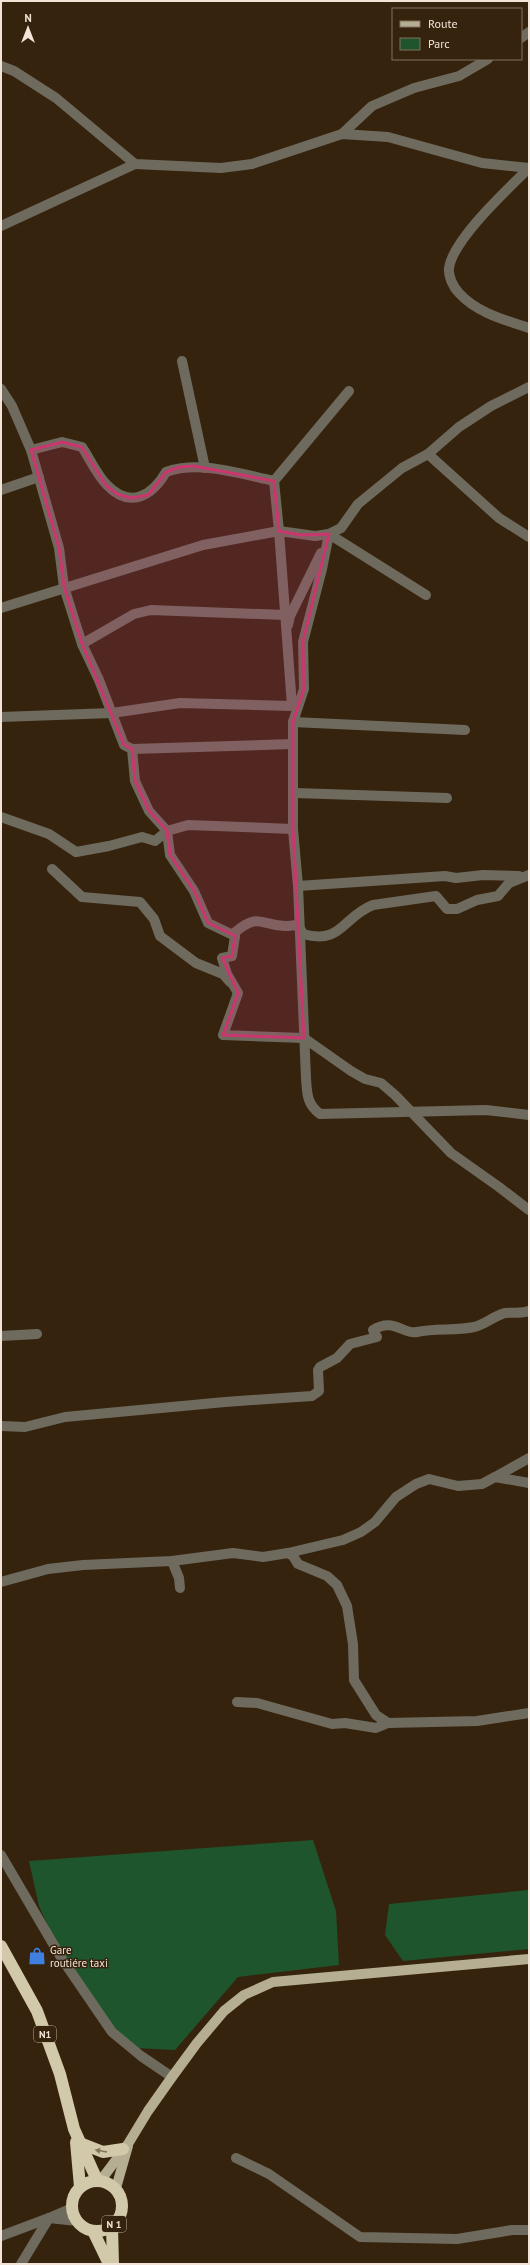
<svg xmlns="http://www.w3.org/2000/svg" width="530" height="2265" viewBox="0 0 530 2265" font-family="'PT Sans',sans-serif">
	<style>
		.green { fill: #1f552c }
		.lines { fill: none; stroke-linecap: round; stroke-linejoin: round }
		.minor { stroke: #6e6b5e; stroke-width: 10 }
		.major { stroke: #b5ae93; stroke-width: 10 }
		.highway { stroke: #d1c9a9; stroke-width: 12 }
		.oneway { fill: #84765c }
		.marked { fill: #c9376e; fill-opacity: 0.2; stroke: #c9376e; stroke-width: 3; stroke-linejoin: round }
		.labels { text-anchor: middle; stroke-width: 3; stroke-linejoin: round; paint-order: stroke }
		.shield { fill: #36230e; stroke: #baab9b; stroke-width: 1 }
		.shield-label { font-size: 10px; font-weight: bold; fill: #f2e5d8 }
		.poi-label { font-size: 11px; fill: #f2e5d8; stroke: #36230e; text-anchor: start }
	</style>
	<rect width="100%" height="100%" fill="#36230e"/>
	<g class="green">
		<polygon points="313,1840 336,1911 339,1965 238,1977 175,2050 135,2048 101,2016 71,1978 39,1906 29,1861"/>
		<polygon points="529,1890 529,1949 403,1961 385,1935 389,1904"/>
	</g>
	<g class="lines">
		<g class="minor">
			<polyline points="521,38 529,32"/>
			<polyline points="1,66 14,71 56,98 135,164 221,168 252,164 342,134 388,137 482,163 529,168"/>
			<polyline points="342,134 372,106 414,88 459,76 488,59"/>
			<path d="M529,168C508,189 453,239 449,268C448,276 453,287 459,293C477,313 505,320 529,328"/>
			<polyline points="1,226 135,164"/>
			<polyline points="182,361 205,468"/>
			<polyline points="1,389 12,406 31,450 59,548 64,587 82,644 99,680 124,745 132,749 135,781 149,811 167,831 170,855 194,891 208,923 235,936 232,956 222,958 227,974 238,993 223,1035 304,1038 351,1071 365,1079 381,1083 395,1095 451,1153 499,1187 529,1210"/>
			<polyline points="428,454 499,518 529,537"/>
			<polyline points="274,481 349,391"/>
			<polyline points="1,490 39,477"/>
			<path d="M1,608L203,545L279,531L274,481C240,474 199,460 166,472C152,496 130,509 107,485C97,475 90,459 82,447L62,442L31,450"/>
			<polyline points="288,625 290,616 321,553"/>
			<polyline points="82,644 134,614 151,610 285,615"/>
			<polyline points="1,717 112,713 180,703 292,706 279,531 315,536 329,534 341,528 358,504 402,468 428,454 459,427 491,406 529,387"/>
			<polyline points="293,722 465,730"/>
			<polyline points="132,749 293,744"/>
			<polyline points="295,793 447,798"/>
			<polyline points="1,817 49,834 76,852 109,846 142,837 155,841 167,831 188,825 293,829 293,722 304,689 303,642 322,569 329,534 426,595"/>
			<path d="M293,829L298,886L306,1078C307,1094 307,1104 320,1114L486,1110L529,1115"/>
			<polyline points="52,869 82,897 140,902 154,919 160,936 196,963 223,974 230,982"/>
			<polyline points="298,886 445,876 456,878 483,875 519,876"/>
			<path d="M235,936L234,933C259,912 259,925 285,926C290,926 294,925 298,925L303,934C342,945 342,917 373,905L436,896L447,909H457L477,900L498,896L509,883L529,875"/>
			<polyline points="1,1336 37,1334"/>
			<path d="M1,1426L25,1427L65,1417L225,1402L312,1396L319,1391L318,1370L320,1367L337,1358L350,1344L377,1337L373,1330C394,1317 403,1335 417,1332C435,1328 456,1331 474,1327C485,1325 495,1315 505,1313C513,1312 521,1314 529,1311"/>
			<polyline points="495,1477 529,1458"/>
			<polyline points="288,1553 293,1556 298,1564 327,1576 337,1585 347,1606 353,1644 354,1680 376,1715 388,1723 477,1721 529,1713"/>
			<polyline points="172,1561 179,1578 180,1588"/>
			<polyline points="1,1582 48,1569 83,1565 172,1561 233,1553 263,1557 288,1553 343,1540 361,1532 375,1522 396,1497 416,1484 429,1479 458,1486 482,1484 495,1477 529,1483"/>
			<polyline points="237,1702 257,1703 332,1724 345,1723 376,1728 388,1723"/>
			<polyline points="1,1855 62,1959 112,2032 141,2056 172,2077"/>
			<polyline points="236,2158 269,2174 360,2237 457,2239 512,2230 529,2230"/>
			<polyline points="49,2218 77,2221"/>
			<polyline points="1,2236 49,2218 72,2208"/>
			<polyline points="21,2264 49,2218"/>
		</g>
		<g class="major">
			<polyline points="101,2180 128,2144 148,2111 172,2077 197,2043 224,2011 244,1995 273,1982 529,1959"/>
			<polyline points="116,2188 128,2146"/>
		</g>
		<g class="highway">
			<polyline points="1,1946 37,2011 60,2074 74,2129 97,2180"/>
			<polyline points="76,2142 80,2187"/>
			<polyline points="80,2143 103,2152 123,2149"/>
			<circle cx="97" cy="2206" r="25"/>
			<polyline points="112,2227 113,2264"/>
			<polyline points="93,2231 109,2264"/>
		</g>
	</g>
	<defs><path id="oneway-solid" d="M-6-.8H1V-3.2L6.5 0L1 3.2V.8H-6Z"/></defs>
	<use class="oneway" href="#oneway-solid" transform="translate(101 2151) rotate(-170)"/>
	<path class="marked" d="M62,442L82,447L106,485L117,494L131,498L148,495L166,472L179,467L194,466L274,481L279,531L301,535L329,534L303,642L304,689L293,722V829L304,1038L223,1035L238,993L222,958L232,956L235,936L208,923L194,891L170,855L167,831L149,811L135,781L132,749L124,745L82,644L64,587L59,548L31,450Z"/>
	<defs>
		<g id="shop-bare" transform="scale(1.38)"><path d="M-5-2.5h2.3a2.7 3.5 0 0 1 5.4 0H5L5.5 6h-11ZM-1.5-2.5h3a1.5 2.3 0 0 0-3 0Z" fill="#3f7fe0" stroke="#36230e" stroke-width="2.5" paint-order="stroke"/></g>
	</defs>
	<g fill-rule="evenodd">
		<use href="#shop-bare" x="37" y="1956"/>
	</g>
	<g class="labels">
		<g class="shield">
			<rect x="34" y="2026" width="22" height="16" rx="3"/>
			<rect x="102" y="2216" width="24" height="16" rx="3"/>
		</g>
		<g class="shield-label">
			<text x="45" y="2038">N1</text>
			<text x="114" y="2228">N 1</text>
		</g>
		<g class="poi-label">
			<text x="50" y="1954">Gare<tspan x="50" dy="13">routiére taxi</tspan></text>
		</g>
	</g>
	<rect width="530" height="2265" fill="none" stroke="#f2e5d8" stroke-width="4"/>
	<rect x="392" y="8" width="130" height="52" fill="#36230e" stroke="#81715f"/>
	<rect x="400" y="21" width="20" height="6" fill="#b5ae93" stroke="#81715f"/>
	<text x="428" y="28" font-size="12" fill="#f2e5d8">Route</text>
	<rect x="400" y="38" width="20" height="12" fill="#1f552c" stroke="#81715f"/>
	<text x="428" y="48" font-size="12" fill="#f2e5d8">Parc</text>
	<g transform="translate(28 28)" stroke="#36230e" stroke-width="3" paint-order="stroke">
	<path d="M0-3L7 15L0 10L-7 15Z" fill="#f2e5d8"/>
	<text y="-6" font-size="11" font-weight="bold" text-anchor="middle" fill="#f2e5d8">N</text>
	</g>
</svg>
